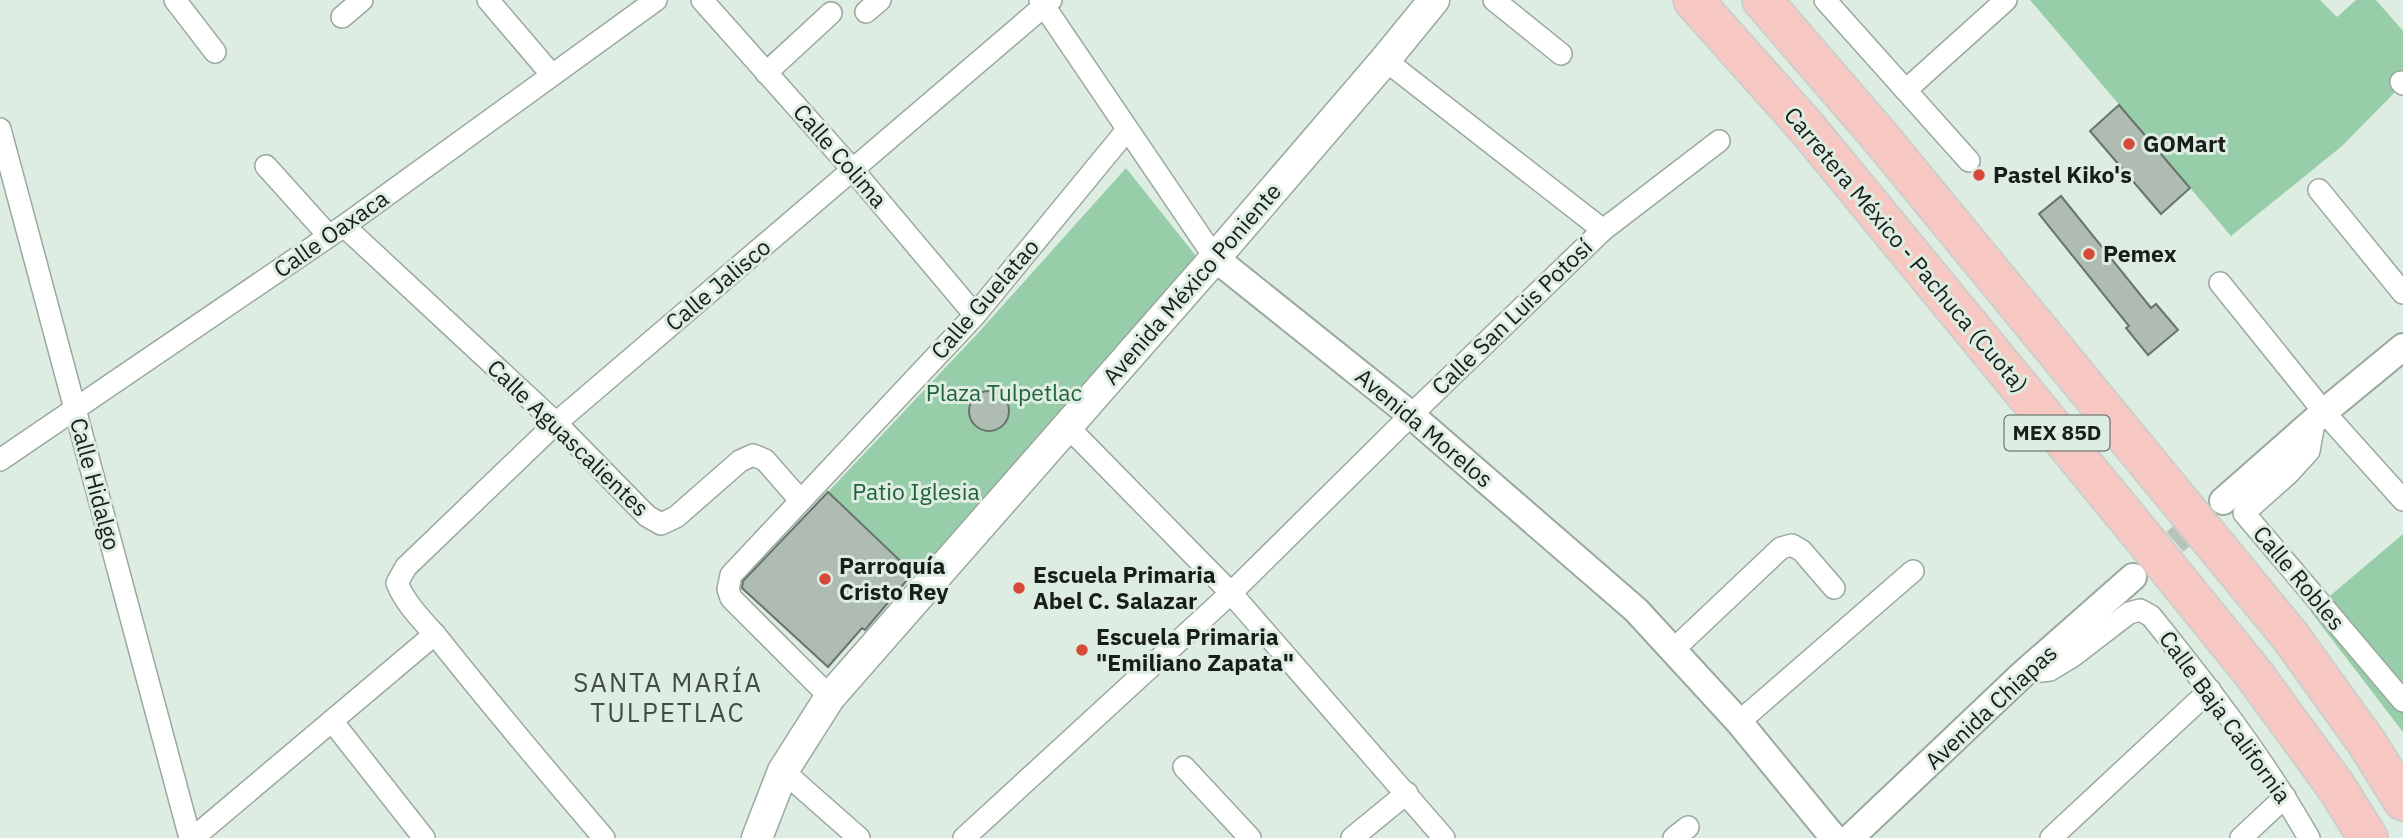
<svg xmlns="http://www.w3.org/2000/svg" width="2403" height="838" viewBox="0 0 2403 838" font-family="'IBM Plex Sans',sans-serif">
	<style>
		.green { fill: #98cda9 }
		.building { fill: #aebcb2; stroke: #67746b; stroke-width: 2 }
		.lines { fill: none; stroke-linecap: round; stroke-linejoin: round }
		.tertiary-tunnel { stroke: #b7c4ba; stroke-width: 26; stroke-dasharray: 26 13; stroke-linecap: butt }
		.minor-casing { stroke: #9aa89e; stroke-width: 24 }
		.tertiary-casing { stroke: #9aa89e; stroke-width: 30 }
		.secondary-casing { stroke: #9aa89e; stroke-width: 33 }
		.motorway-casing { stroke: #cccecd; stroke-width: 42 }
		.minor { stroke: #fff; stroke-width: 21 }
		.tertiary { stroke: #fff; stroke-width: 26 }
		.secondary { stroke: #fff; stroke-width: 30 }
		.motorway { stroke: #f7c8c1; stroke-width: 38 }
		.poi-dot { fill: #d6493b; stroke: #deede2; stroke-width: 2.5 }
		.labels { text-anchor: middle; stroke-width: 6; stroke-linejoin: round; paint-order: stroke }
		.shield { fill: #deede2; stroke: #545c56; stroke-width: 2 }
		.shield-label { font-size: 21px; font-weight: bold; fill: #191e1a }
		.poi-label { font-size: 23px; font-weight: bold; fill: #191e1a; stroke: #deede2; text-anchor: start }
		.street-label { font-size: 23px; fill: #191e1a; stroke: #deede2 }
		.park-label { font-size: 23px; fill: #21613c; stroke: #deede2 }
		.quarter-label { font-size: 26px; letter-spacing: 2px; fill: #414d44; stroke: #deede2 }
	</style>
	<rect width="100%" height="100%" fill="#deede2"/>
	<g class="green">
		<polygon points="2030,0 2320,0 2337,17 2356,0 2376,0 2403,31 2403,84 2342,146 2231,236"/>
		<polygon points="1126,168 1200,261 920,581 828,492 979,332"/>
		<polygon points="2403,534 2403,732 2311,612"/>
	</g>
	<g class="building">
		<polygon points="2119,105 2190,188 2161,214 2090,131"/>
		<polygon points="2061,196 2151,308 2156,304 2178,330 2148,355 2126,328 2129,326 2039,214"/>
		<circle cx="989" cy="411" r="20"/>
		<polygon points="828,492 913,573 865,630 862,628 828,667 742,588 743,581"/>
	</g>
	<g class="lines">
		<polyline class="tertiary-tunnel" points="2145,567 2209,513"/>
		<g class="minor-casing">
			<g id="minor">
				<polyline points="175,0 215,52"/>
				<polyline points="488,0 552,75"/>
				<polyline points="702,0 853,170 975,315"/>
				<polyline points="1040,0 1215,258"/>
				<polyline points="1494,0 1561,54"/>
				<polyline points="1825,0 1969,161"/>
				<polyline points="866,12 880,0"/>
				<polyline points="342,17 362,0"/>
				<polyline points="1385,60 1603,230"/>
				<polyline points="766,73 831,13"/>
				<polyline points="2401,82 2403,84"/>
				<polyline points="1906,90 2006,0"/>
				<polyline points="0,129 190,838"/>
				<polyline points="266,166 329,236"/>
				<polyline points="2319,190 2403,293"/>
				<polyline points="344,226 556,423 647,516 661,524 676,517 740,461 753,455 765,460 800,500"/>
				<polyline points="2220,283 2324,412 2403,500"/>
				<polyline points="2314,423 2309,451 2289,473 2244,513 2403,701"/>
				<polyline points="1067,426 1231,593 1444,838"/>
				<polyline points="0,460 344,226 656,0"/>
				<polyline points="1673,650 1781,548 1792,545 1802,551 1834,588"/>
				<path d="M2024,673L2050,670L2073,656L2129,613L2140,610L2151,616C2208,687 2264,759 2309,838"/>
				<polyline points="830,697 731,598 728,589 731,575 975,315 1127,130"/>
				<polyline points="332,721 424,838"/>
				<polyline points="1739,722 1913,571"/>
				<polyline points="1184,767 1250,838"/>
				<polyline points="783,771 859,838"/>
				<polyline points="193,838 435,634"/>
				<path d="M604,838C550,775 497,712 445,647C429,626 407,608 397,583L406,567L556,423L1051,0"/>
				<polyline points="964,838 1231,593 1411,415 1603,230 1719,141"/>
				<polyline points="1352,838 1407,793"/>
				<polyline points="1674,838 1688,827"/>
				<polyline points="2051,838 2210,690"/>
				<polyline points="2241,838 2285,797"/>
			</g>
		</g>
		<g class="tertiary-casing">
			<g id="tertiary">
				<polyline points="1215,258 1411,415 1636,610 1739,722 1834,838"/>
				<polyline points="2223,501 2324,412 2403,347"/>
				<polyline points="1850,838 2024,673 2133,577"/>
			</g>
		</g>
		<g class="secondary-casing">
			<polyline id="secondary" points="757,838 783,771 830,697 1215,258 1385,60 1434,0"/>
		</g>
		<g class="motorway-casing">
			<g id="motorway">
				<polyline points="1693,0 1807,128 2137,530 2253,673 2337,788 2368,838"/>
				<polyline points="1762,0 1881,138 2290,636 2367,743 2403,801"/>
			</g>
		</g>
		<use href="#minor" class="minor"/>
		<use href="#tertiary" class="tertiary"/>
		<use href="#secondary" class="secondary"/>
		<use href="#motorway" class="motorway"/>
	</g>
	<g class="poi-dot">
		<circle cx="2129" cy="144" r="7"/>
		<circle cx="1979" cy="175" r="7"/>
		<circle cx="2089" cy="254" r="7"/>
		<circle cx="825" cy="579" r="7"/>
		<circle cx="1019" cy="588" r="7"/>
		<circle cx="1082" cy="650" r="7"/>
	</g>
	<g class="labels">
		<rect class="shield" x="2004.5" y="415.5" width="105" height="35" rx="5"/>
		<g class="shield-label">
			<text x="2057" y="440">MEX 85D</text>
		</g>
		<g class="poi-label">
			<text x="2143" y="152">GOMart</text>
			<text x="1993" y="183">Pastel Kiko's</text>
			<text x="2103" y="262">Pemex</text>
			<text x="839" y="574">Parroquía<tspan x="839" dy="26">Cristo Rey</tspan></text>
			<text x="1033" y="583">Escuela Primaria<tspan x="1033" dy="26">Abel C. Salazar</tspan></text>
			<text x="1096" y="645">Escuela Primaria<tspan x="1096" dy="26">"Emiliano Zapata"</tspan></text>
		</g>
		<g class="street-label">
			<text transform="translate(840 156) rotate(49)" y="8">Calle Colima</text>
			<text transform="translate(331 234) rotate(-35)" y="8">Calle Oaxaca</text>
			<text transform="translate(1906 250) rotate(50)" y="8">Carretera México - Pachuca (Cuota)</text>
			<text transform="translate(1192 284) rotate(-49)" y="8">Avenida México Poniente</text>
			<text transform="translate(718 285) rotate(-40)" y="8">Calle Jalisco</text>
			<text transform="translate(985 299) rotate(-49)" y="8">Calle Guelatao</text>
			<text transform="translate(1512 317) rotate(-44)" y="8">Calle San Luis Potosí</text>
			<text transform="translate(1424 428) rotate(40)" y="8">Avenida Morelos</text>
			<text transform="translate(568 438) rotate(44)" y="8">Calle Aguascalientes</text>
			<text transform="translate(95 484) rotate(75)" y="8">Calle Hidalgo</text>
			<text transform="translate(2299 578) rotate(50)" y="8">Calle Robles</text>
			<text transform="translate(1991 707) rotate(-43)" y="8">Avenida Chiapas</text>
			<text transform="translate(2225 717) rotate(54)" y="8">Calle Baja California</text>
		</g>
		<g class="park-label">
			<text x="1004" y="401">Plaza Tulpetlac</text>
			<text x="916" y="500">Patio Iglesia</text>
		</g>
		<g class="quarter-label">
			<text x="668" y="692">SANTA MARÍA<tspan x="668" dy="30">TULPETLAC</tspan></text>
		</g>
	</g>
</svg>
